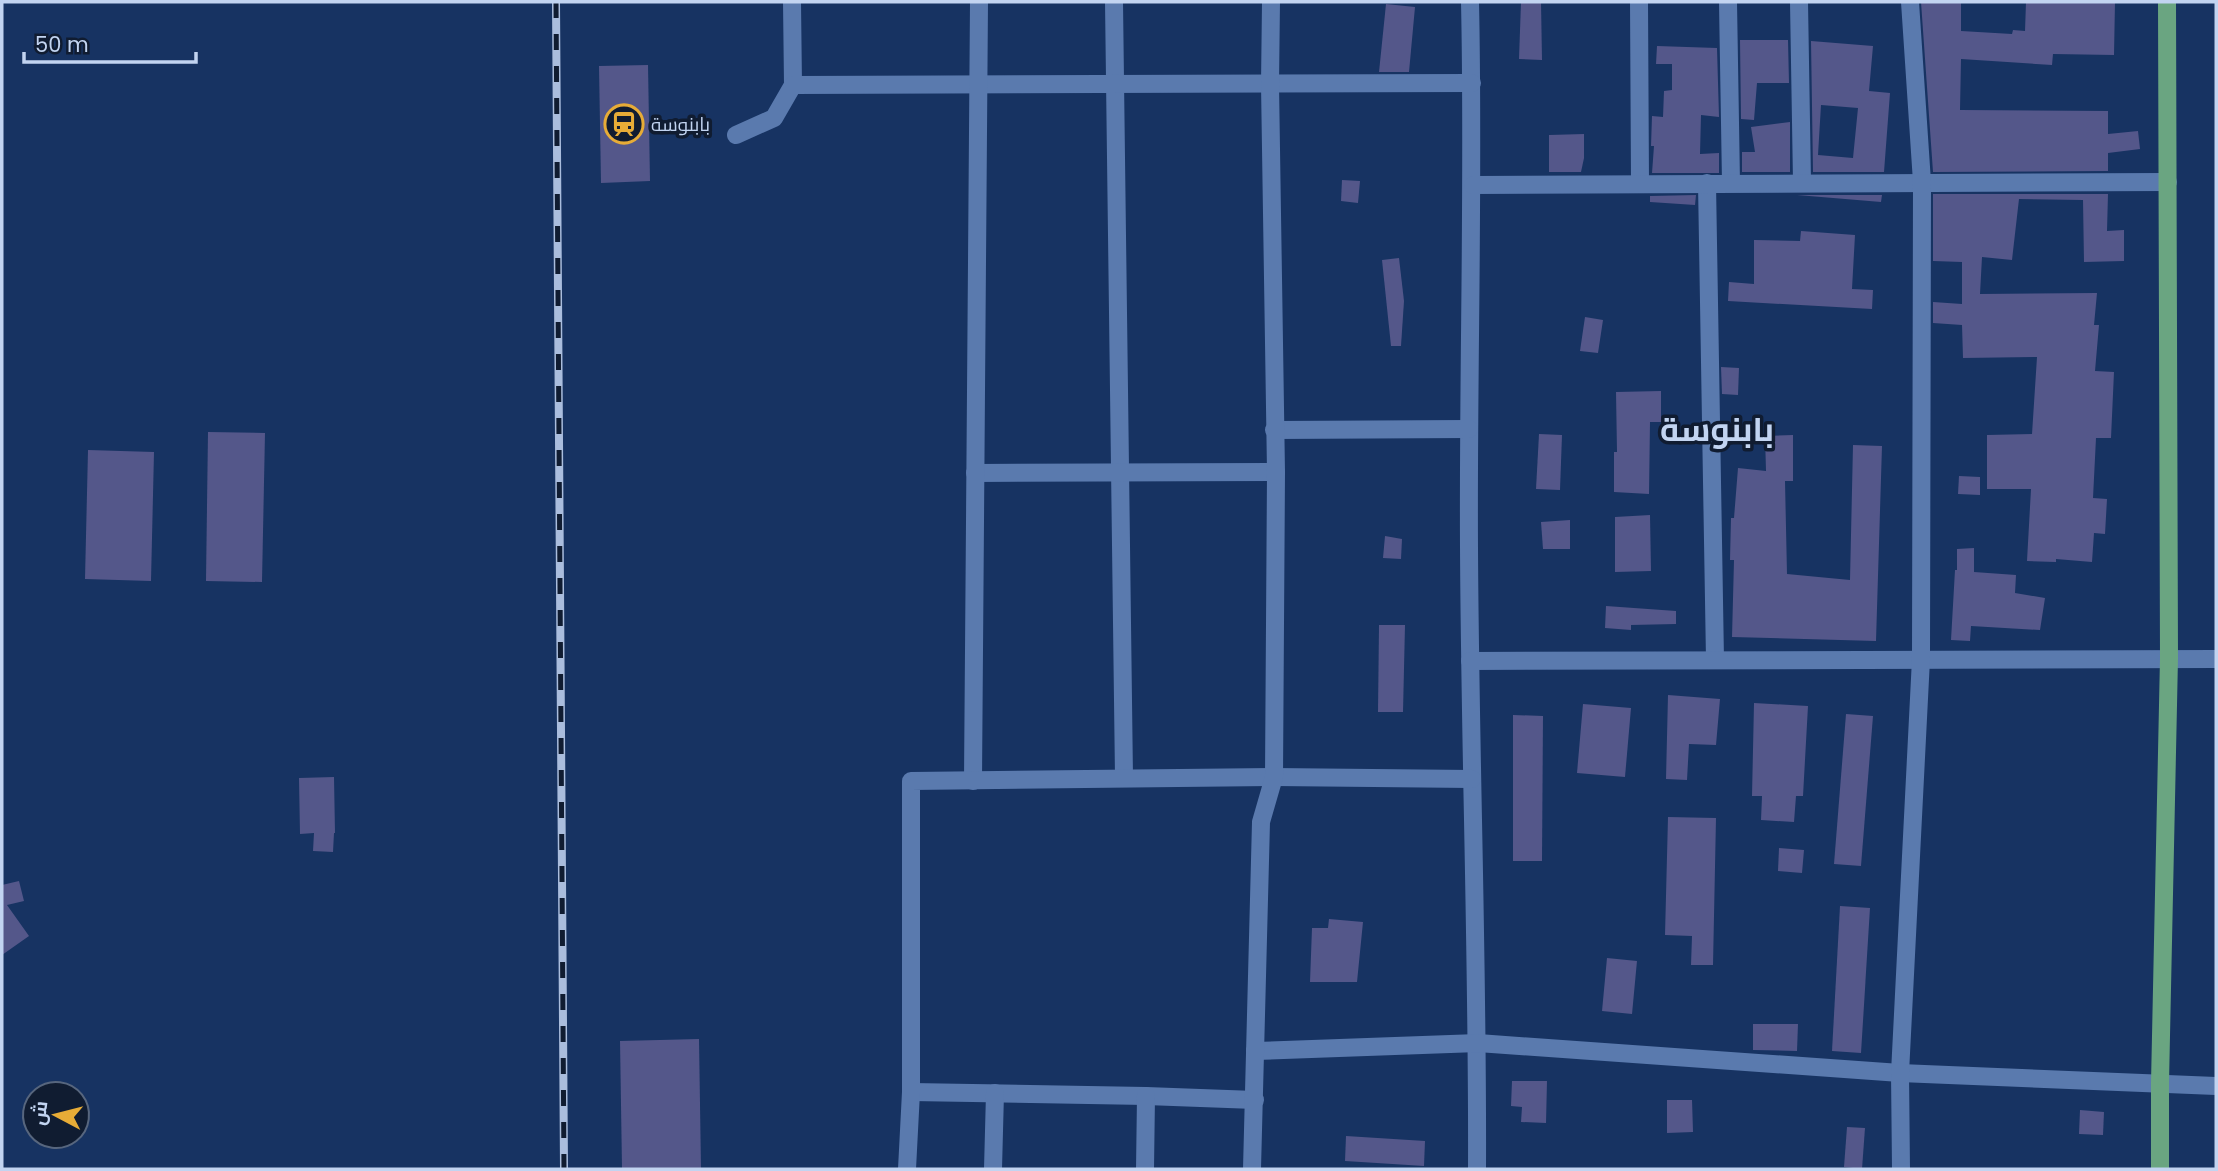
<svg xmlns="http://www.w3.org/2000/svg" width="2218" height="1171" viewBox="0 0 2218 1171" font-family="Poppins,Cairo,sans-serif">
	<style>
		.building { fill: #54578a; fill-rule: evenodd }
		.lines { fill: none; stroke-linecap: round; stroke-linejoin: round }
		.minor { stroke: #5a7aae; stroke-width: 18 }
		.major { stroke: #6aa581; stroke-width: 18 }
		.rail-casing { stroke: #aabddd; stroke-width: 8 }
		.rail { stroke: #101c31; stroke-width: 5; stroke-dasharray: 16; stroke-linecap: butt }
		.labels { text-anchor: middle; stroke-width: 7; stroke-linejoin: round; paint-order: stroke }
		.poi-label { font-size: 19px; fill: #c2d4f1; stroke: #101c31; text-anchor: start }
		.town-label { font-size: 33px; font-weight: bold; fill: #c2d4f1; stroke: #101c31 }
	</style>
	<rect width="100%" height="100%" fill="#173362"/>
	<g class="building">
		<polygon points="1521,2 1541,2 1542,60 1519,59"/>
		<polygon points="1921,2 1961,2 1961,31 2012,34 2013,30 2025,31 2026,2 2115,2 2114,55 2053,54 2052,65 1961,59 1960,110 2108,111 2108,134 2138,131 2140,149 2108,153 2108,171 1933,172"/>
		<polygon points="1386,4 1415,7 1409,72 1379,72"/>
		<polygon points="1740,40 1788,40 1789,83 1757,83 1754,120 1741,119"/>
		<path d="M1811,41L1873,46L1869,91L1890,93L1884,172H1813ZM1821,105L1858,108L1853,158L1818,155Z"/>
		<polygon points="1657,46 1717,48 1719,117 1701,115 1700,154 1719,153 1719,173 1652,173 1654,146 1651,146 1652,116 1663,117 1664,91 1672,90 1672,64 1656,64"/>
		<polygon points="648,65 650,181 601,183 599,66"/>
		<polygon points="1790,122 1790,172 1742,172 1742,152 1755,152 1751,127"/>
		<polygon points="1584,134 1584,158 1581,172 1549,172 1549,135"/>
		<polygon points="1342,180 1360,181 1358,203 1341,201"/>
		<polygon points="1933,194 2108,194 2107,231 2124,230 2124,261 2084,262 2083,200 2019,199 2012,260 1982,257 1980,294 2097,293 2094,325 2099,325 2095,371 2114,372 2111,438 2096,438 2093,498 2107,499 2105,534 2094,533 2092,562 2056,559 2056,562 2027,561 2031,489 1987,489 1987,435 2032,434 2037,357 1963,358 1962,325 1933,323 1933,302 1962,304 1962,262 1933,261"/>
		<polygon points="1696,195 1695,205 1650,202 1650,196"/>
		<polygon points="1797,195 1882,195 1881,202"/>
		<polygon points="1801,231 1855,235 1852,289 1873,290 1872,309 1728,301 1729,282 1754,284 1754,240 1800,241"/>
		<polygon points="1399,258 1404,301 1401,346 1391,346 1382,260"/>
		<polygon points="1585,317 1603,320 1598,353 1580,351"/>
		<polygon points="1721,367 1739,368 1738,395 1722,394"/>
		<polygon points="1661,391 1661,422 1650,422 1649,494 1614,492 1614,452 1617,452 1616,392"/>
		<polygon points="208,432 265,433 262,582 206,581"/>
		<polygon points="1539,434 1562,435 1560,490 1536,489"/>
		<polygon points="1793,435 1793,481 1785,481 1787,574 1850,580 1853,445 1882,446 1876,641 1732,637 1734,560 1730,560 1731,518 1734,518 1738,468 1766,471 1765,436"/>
		<polygon points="88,450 154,452 151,581 85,579"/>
		<polygon points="1959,476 1980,477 1980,495 1958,494"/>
		<polygon points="1650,515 1651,571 1615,572 1615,517"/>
		<polygon points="1570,520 1570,549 1543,549 1541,522"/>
		<polygon points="1385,536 1402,539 1401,559 1383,558"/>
		<polygon points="1974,548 1974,572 2016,575 2015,593 2045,598 2040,630 1971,626 1970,641 1951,640 1955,570 1957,570 1957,549"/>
		<polygon points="1606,606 1676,611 1676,624 1631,625 1631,630 1605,628"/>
		<polygon points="1379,625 1405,625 1403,712 1378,712"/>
		<polygon points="1668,695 1720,699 1716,745 1689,744 1687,780 1666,779"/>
		<polygon points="1754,703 1808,706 1803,796 1796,796 1794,822 1761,820 1762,796 1752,796"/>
		<polygon points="1583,704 1631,708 1625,777 1577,773"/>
		<polygon points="1846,714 1873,716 1861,866 1834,864"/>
		<polygon points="1513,715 1543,716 1542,861 1513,861"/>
		<polygon points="334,777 335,833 334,833 333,852 313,851 314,833 300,834 299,778"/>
		<polygon points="1668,817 1716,818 1713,965 1691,965 1692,936 1665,935"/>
		<polygon points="1779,848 1804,850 1802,873 1778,871"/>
		<polygon points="19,881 24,901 7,905 29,936 2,955 2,885"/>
		<polygon points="1840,906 1870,908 1861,1053 1832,1051"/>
		<polygon points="1329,919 1363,922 1357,982 1310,982 1312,928 1328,928"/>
		<polygon points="1607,958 1637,961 1632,1014 1602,1011"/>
		<polygon points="1753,1024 1798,1024 1797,1051 1753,1050"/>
		<polygon points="699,1039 701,1169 622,1169 620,1041"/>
		<polygon points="1512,1081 1547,1081 1546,1123 1521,1122 1522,1107 1511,1106"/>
		<polygon points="1667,1100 1692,1100 1693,1132 1667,1133"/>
		<polygon points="2080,1110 2104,1112 2103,1135 2079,1134"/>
		<polygon points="1847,1127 1865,1128 1862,1169 1844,1167"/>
		<polygon points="1346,1136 1425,1141 1424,1166 1345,1161"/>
	</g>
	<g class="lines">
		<g class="minor">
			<polyline points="792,2 793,85"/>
			<polyline points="1114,2 1124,778"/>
			<path d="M1470,2C1474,184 1468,365 1469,547C1470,755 1478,962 1477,1169"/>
			<polyline points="1639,2 1640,183"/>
			<polyline points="1728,2 1731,183"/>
			<polyline points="1799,2 1802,182"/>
			<polyline points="736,135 774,118 793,85 1472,83"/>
			<polyline points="1707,183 1715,660"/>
			<polyline points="1473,185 2168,182"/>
			<polyline points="1274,430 1469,429"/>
			<polyline points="975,473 1276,472"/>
			<polyline points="1470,661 2216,659"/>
			<polyline points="973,781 979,2"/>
			<polyline points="1255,1051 1478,1043 1900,1073 2216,1086"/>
			<polyline points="911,1092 1146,1096 1255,1100"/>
			<polyline points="907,1169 911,1092 911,781 1274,777 1472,779"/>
			<polyline points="993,1169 995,1093"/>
			<polyline points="1145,1169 1146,1096"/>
			<polyline points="1252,1169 1261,822 1274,777 1276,472 1270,84 1271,2"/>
			<polyline points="1901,1169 1900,1073 1921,659 1922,182 1910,2"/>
		</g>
		<polyline class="major" points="2160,1169 2160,1083 2169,658 2167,2"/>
		<g class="rail-casing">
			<polyline id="rail" points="556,2 564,1169"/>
		</g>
		<use href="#rail" class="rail"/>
	</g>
	<defs>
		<g id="station-ring" transform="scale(2.0125)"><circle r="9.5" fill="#101c31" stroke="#e7ac37" stroke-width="1.5"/><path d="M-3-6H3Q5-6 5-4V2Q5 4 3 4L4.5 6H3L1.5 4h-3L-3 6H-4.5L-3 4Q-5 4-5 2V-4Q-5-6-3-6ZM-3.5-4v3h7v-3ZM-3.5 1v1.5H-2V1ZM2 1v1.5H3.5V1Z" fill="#e7ac37"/></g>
	</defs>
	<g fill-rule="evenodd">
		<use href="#station-ring" x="624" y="124"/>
	</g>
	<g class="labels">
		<g class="poi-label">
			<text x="651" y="131">بابنوسة</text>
		</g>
		<g class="town-label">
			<text x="1717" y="441">بابنوسة</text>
		</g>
	</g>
	<rect width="2218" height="1171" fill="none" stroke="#c2d4f1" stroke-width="7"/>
	<g transform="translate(56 1115) rotate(277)"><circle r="33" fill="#101c31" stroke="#57667e" stroke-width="2"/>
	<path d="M0-5L12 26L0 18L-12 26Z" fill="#e7ac37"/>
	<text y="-10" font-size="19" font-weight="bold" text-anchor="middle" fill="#c2d4f1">ش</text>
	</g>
	<path d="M24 52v10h172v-10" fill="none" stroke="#c2d4f1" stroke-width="3.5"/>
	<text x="35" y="52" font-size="21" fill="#c2d4f1" stroke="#101c31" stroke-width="5" paint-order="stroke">50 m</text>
</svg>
